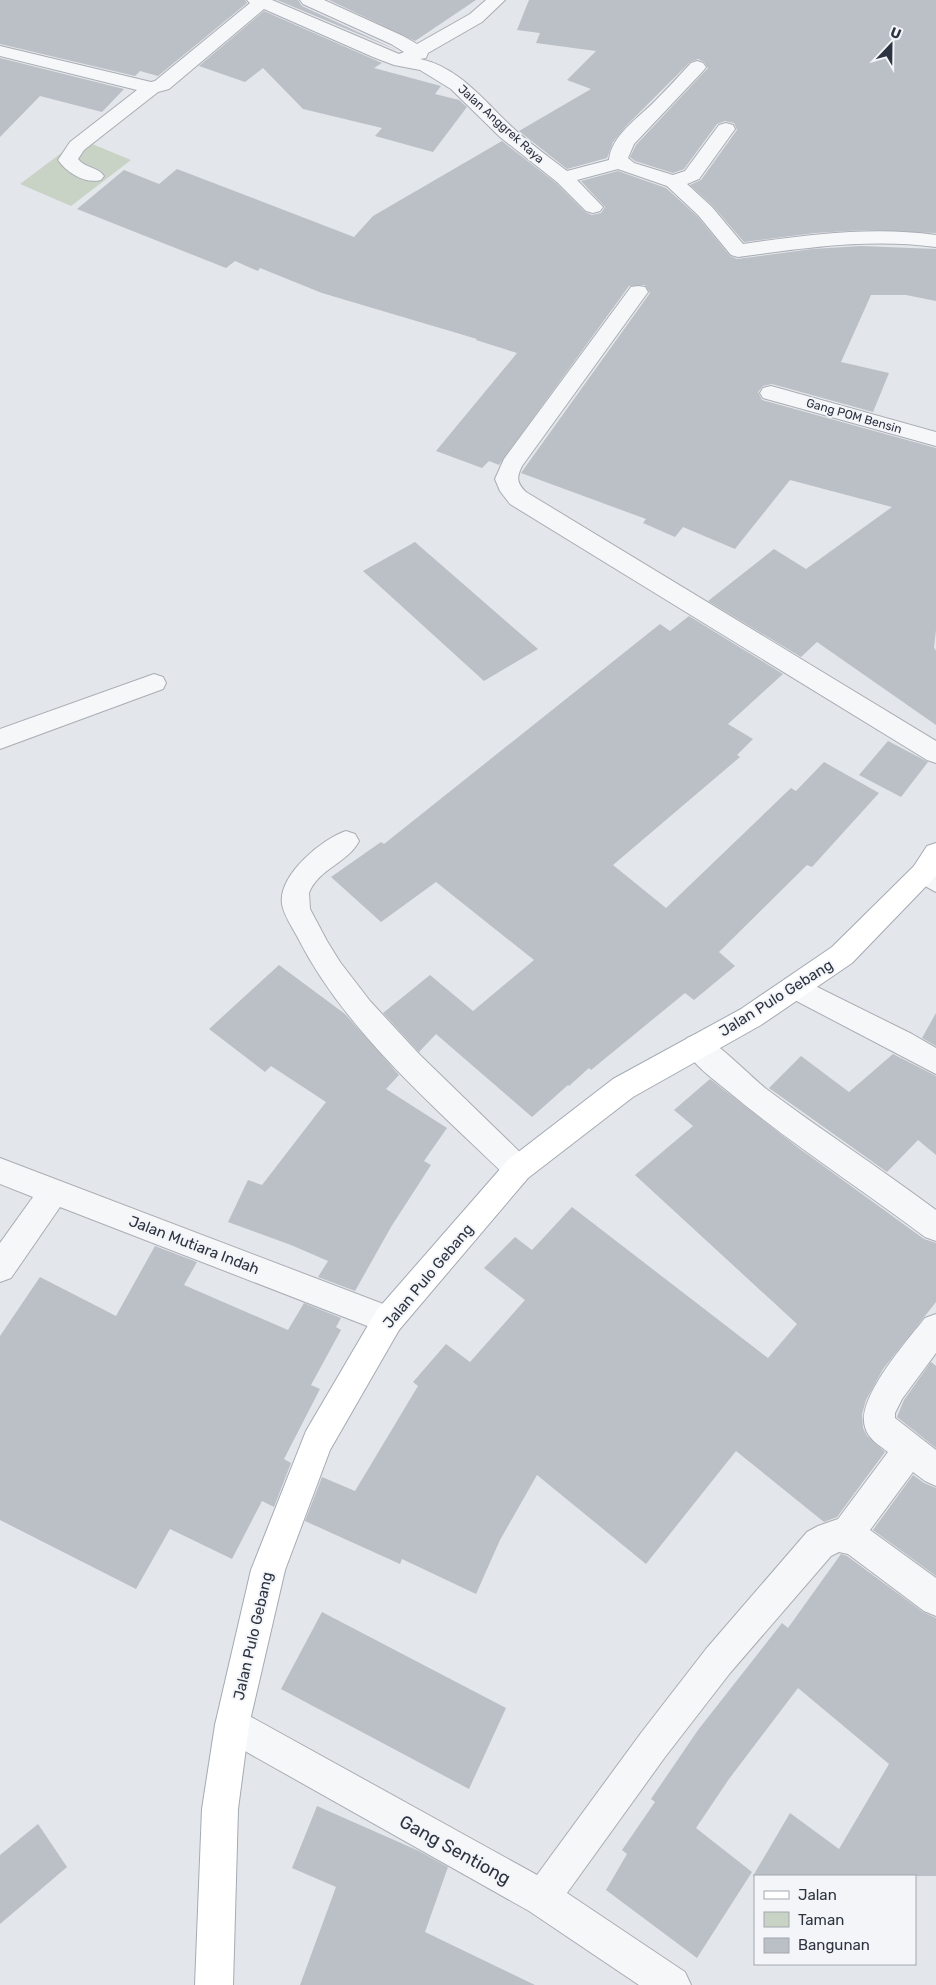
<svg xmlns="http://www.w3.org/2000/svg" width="936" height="1985" viewBox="0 0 936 1985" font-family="Rubik,sans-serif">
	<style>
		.green { fill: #c9d3c5 }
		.building { fill: #bbc0c6 }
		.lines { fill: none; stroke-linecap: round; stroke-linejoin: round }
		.minor-casing { stroke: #a9adb4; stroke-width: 2 }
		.major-casing { stroke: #a4abb5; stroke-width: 2 }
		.minor { fill: #f6f7f9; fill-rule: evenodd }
		.major { fill: #fff; fill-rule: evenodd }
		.labels { text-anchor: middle; stroke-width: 4; stroke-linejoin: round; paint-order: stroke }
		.far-street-label { font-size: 12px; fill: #2d3441; stroke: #f3f5f8 }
		.street-label { font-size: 15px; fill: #2d3441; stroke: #f3f5f8 }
		.near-street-label { font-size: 18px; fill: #2d3441; stroke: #f3f5f8 }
	</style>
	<rect width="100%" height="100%" fill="#e3e6ea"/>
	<polygon class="green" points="80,139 131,160 71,206 20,184"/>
	<g class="building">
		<polygon points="0,0 245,0 247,3 158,76 140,71 135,76 0,44"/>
		<polygon points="277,0 298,0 302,6 399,51"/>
		<polygon points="329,0 476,0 415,41"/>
		<polygon points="529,0 936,0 936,233 863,230 815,233 744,242 713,206 690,185 701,180 737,130 734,123 725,121 717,124 684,169 673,173 635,161 630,157 636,145 708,68 704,62 698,59 690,62 626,126 613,142 607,158 567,169 519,131 591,89 567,80 596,51 536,43 540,33 517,30"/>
		<polygon points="264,11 382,63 374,68 441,86 435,94 459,100 467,107 433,152 375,136 382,128 303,109 263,68 245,82 199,66"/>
		<polygon points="0,58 124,89 102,112 40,96 0,137"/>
		<polygon points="502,141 556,183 585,212 592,215 601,213 605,207 581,181 618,171 666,188 697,216 730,256 737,259 812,249 861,246 936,249 936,301 906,295 871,295 841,362 889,373 873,412 772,384 763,386 758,392 762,400 936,448 936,630 934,647 936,651 936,725 817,642 801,657 708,601 774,549 806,569 892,507 790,480 735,549 683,527 675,537 643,523 646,519 521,473 650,293 645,285 629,286 499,465 489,461 482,468 436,451 517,353 476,340 477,339 322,293 260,268 258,271 235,261 226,268 77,209 124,170 159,184 177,169 354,237 373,216"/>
		<polygon points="415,542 538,649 484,681 363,571"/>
		<polygon points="689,616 783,674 728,724 753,739 737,755 740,757 613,865 666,908 791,788 796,791 824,762 879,793 812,867 807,865 719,952 735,966 694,1000 685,993 591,1070 589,1068 569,1086 568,1085 532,1117 436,1034 419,1052 383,1013 430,975 473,1011 534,960 436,882 381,922 331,877 381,842 384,844 660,624 670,631"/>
		<polygon points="888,741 928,762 901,797 859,775"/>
		<polygon points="279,965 345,1014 399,1075 386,1089 447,1128 424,1161 431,1165 391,1227 355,1291 318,1277 328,1261 291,1245 228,1222 248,1180 262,1185 326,1102 271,1066 265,1072 209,1029"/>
		<polygon points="936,1013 936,1046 922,1038"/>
		<polygon points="893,1054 936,1076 936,1155 918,1140 887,1172 769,1088 801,1056 849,1092"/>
		<polygon points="710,1079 800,1149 924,1239 936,1243 936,1302 883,1369 866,1400 862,1414 863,1428 867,1436 885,1452 837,1517 824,1522 736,1451 646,1564 537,1475 500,1540 476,1594 402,1559 400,1564 305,1521 322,1477 355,1491 418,1386 413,1382 446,1344 470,1362 525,1300 484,1268 515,1237 532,1250 572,1207 768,1358 797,1324 635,1175 693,1126 674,1110"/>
		<polygon points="155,1246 197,1262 184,1285 288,1330 304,1303 341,1318 336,1327 341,1330 311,1385 320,1389 284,1459 291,1463 274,1507 262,1501 232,1559 170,1529 136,1589 0,1520 0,1336 40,1277 116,1316"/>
		<polygon points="931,1362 936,1366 936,1448 897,1417 904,1400"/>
		<polygon points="913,1475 924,1483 936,1488 936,1576 873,1530"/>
		<polygon points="841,1554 847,1556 923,1612 936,1618 936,1876 753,1876 790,1813 839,1849 889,1764 798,1688 729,1779 696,1828 752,1872 697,1958 606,1890 627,1854 622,1850 655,1802 651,1799 698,1730 782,1623 788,1628"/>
		<polygon points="322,1612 506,1708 469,1789 281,1689"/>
		<polygon points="317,1806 419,1851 448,1867 425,1932 535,1985 300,1985 336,1887 292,1868"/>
		<polygon points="38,1824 67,1867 0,1924 0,1855"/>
	</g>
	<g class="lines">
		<g class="minor-casing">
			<g id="minor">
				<path d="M247,0H272L399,54L404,52L391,44L303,4L300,0H324L403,36L417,44L470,14L486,0H505L482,22L428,53L426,58L420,59C459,67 485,102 512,127C529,143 549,157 567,171L609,160C611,135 640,117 656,100C668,88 679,76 691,63L697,61L703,63L706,67L703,71L634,144L628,158L634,163L673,175L685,171L719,125L726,123L733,125L735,129L699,179L687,184L712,207L743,244C807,235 871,226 936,235V247C869,238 804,248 738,257L731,255L698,215L667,186L618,169L577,180L603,207L600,211L593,213L586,211L557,182L500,137L451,89L420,70L394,65L373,57L264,9L169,89L158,92L84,150L78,159C85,168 98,167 104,176L101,180C85,184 67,173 58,160L70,142L137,90L0,56V46L151,82L155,81L250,3Z"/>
				<path d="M638,286L645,287L648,292L522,466C516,478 517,483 526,492L936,741V763L927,760L510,504L500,491L495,479L504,459L631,287Z"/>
				<polygon points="771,386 936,432 936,446 763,398 760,393 763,388"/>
				<polygon points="154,674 163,677 166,683 163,689 0,749 0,729"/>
				<path d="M346,831L355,834L359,841C348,863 318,869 309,893L310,909L327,941L340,962L370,1001L420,1055L528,1160L533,1169L528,1178L518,1182L508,1178C434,1106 345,1031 298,938C293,928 284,916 282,904C278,875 322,839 346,831Z"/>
				<polygon points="923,862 936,868 936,892 914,880 910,873 914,866"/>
				<polygon points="795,976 912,1034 936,1048 936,1074 785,995 781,987 785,979"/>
				<path d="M697,1034C717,1041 747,1073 765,1088C821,1130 880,1168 936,1210V1241L925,1237C860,1188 791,1144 729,1092C713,1079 692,1064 683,1046L687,1038Z"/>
				<polygon points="0,1158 399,1310 403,1320 399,1330 388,1334 60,1207 11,1278 0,1282 0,1243 33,1197 0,1184"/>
				<path d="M936,1314V1353L902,1399L895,1413V1418L936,1450V1486L925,1481L913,1472L870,1530L936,1578V1616L924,1611L848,1554L839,1552L831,1556L730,1673L665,1757L567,1893L685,1972L691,1985H639L529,1911L220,1737L215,1725L220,1713L232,1708L244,1713L537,1875L641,1733L706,1649L807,1532L818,1526L838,1519L888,1452C879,1445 868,1439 865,1427C856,1398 907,1341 925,1318Z"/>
			</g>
		</g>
		<g class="major-casing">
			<polygon id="major" points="936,843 936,875 932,880 852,963 761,1025 633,1097 528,1178 399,1330 330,1450 285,1570 249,1725 238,1809 233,1985 195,1985 202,1809 215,1725 251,1570 306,1431 377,1310 508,1160 613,1079 741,1009 832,947 914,866 927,846"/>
		</g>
		<use href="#minor" class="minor"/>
		<use href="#major" class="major"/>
	</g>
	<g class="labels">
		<g class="far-street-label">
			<text transform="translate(501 124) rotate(42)" y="4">Jalan Anggrek Raya</text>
			<text transform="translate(854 416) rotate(16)" y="4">Gang POM Bensin</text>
		</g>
		<g class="street-label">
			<text transform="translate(776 998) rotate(-32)" y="5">Jalan Pulo Gebang</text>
			<text transform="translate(194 1245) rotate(21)" y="5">Jalan Mutiara Indah</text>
			<text transform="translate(428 1276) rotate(-50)" y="5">Jalan Pulo Gebang</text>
			<text transform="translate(253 1636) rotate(-77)" y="5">Jalan Pulo Gebang</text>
		</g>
		<g class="near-street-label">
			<text transform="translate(455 1850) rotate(29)" y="6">Gang Sentiong</text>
		</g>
	</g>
	<rect x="754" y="1875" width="162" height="90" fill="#f3f5f8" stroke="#a4a8af"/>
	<rect x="764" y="1891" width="25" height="8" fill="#ffffff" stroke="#a4a8af"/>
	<text x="798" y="1900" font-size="15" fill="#2d3441">Jalan</text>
	<rect x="764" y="1912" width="25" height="15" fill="#c9d3c5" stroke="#a4a8af"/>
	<text x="798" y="1925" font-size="15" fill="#2d3441">Taman</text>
	<rect x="764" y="1938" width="25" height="15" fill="#bbc0c6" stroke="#a4a8af"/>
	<text x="798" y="1950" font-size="15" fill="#2d3441">Bangunan</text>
	<g transform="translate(891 45) rotate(22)" stroke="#f3f5f8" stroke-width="4" paint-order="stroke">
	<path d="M0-4L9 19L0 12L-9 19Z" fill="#2d3441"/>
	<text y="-8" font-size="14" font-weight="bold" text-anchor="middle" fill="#2d3441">U</text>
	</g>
</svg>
